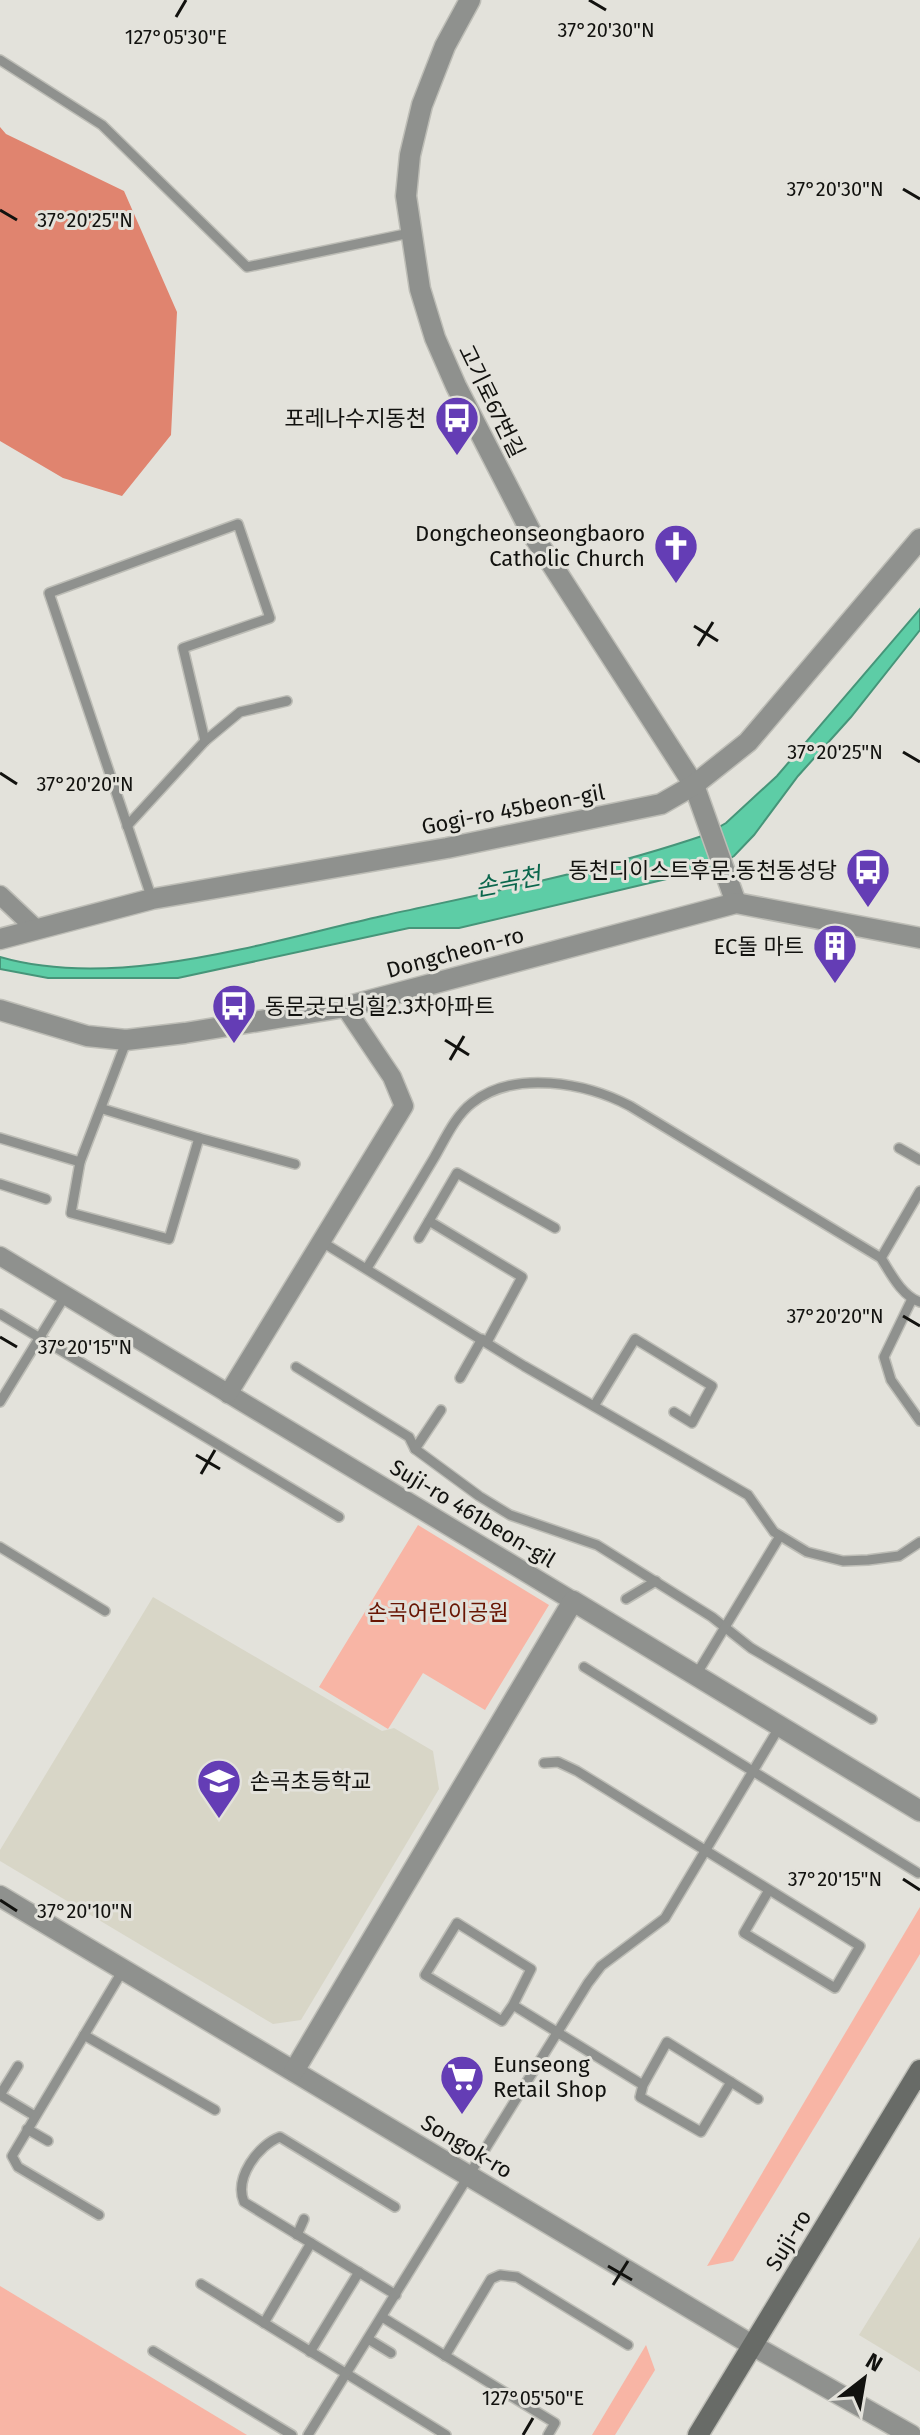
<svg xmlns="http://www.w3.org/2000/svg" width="920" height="2435" viewBox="0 0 920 2435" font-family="'Fira Sans','Noto Sans KR',sans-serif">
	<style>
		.built { fill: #d8d6c7 }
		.green { fill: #f8b5a5 }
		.forest { fill: #e0846f }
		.water { fill: #5dcda6; stroke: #469579; stroke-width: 2 }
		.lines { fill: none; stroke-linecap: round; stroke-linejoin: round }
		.service-casing { stroke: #bdbdb6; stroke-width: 12 }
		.minor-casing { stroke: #bdbdb6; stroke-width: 21 }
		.tertiary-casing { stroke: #bdbdb6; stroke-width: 23 }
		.secondary-casing { stroke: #bdbdb6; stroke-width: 23 }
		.service { stroke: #8f918e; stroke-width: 9 }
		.minor { stroke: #8f918e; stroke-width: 18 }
		.tertiary { stroke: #8f918e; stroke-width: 20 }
		.secondary { stroke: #686b67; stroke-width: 20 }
		.ticks { fill: none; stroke: #12120f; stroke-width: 3 }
		.labels { text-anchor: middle; stroke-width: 6; stroke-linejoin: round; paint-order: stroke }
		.street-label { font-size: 22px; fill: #12120f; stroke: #e3e2db }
		.poi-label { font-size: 22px; fill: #12120f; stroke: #e3e2db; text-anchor: end }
		.park-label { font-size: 22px; fill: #681503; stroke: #e3e2db }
		.water-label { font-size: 24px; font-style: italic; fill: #0a664c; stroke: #e3e2db }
		.ticks-label { font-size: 20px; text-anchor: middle; fill: #12120f; stroke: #e3e2db; stroke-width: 6; stroke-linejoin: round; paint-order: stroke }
	</style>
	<rect width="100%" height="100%" fill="#e3e2db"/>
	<g class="built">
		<polygon points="153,1597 382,1731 394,1728 433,1751 439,1789 301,2020 273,2024 0,1861 0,1850"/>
		<polygon points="920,2237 920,2372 859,2335"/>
	</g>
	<g class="green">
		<polygon points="418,1525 549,1605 485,1710 423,1673 388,1729 319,1687"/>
		<polygon points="920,1907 920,1954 733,2261 707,2266"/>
		<polygon points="0,2286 247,2435 0,2435"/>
		<polygon points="646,2345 655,2370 615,2435 592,2435"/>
	</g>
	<polygon class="forest" points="0,127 6,134 124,191 177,312 171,435 122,496 63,478 0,441"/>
	<path class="water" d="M920,609V630L851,717L798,776L754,835L734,856L713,868L459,928H409L178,978H48L0,969V957C117,991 265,942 382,916C491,892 599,871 705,835L726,823L777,776Z"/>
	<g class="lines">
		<g class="service-casing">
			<g id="service">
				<polyline points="0,60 102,125 247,267 410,233"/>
				<polyline points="127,826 205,741 240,712 287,701"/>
				<polyline points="152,899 49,593 238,524 270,618 183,648 205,741"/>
				<polyline points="0,1138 80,1162 126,1042"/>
				<polyline points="199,1138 295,1164"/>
				<polyline points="899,1148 920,1160"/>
				<polyline points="80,1162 71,1213 169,1239 199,1138 103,1109"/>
				<polyline points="0,1184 46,1199"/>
				<polyline points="429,1221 522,1277 487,1342"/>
				<polyline points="419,1238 457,1173 555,1228"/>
				<polyline points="322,1242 524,1366 748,1495 774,1532 807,1552 843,1561 868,1560 899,1556 920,1542"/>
				<polyline points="881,1258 920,1191"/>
				<path d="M367,1268C390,1231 412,1195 434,1158C445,1139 455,1116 472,1103C515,1069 586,1083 630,1106L881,1258C891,1274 902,1296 920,1302"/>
				<polyline points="912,1299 884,1357 891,1380 920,1421"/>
				<polyline points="0,1314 339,1517"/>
				<polyline points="296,1367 409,1437 415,1449 479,1496 510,1515 597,1545 712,1617 751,1648 872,1719"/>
				<polyline points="460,1378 482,1339"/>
				<polyline points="0,1402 65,1296"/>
				<polyline points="594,1406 635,1339 712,1386 692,1423 674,1412"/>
				<polyline points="415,1449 441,1410"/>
				<polyline points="0,1547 105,1611"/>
				<polyline points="626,1599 656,1581"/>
				<polyline points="584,1667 918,1873"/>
				<polyline points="696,1675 780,1536"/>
				<polyline points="544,1763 558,1762 577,1771 860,1946 835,1988 744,1933 769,1890"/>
				<polyline points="513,2005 531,1969 457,1923 425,1975 502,2021 513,2005 643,2085 640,2097 701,2132 731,2082 667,2042 643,2085"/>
				<polyline points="84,2035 215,2110"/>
				<polyline points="18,2066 0,2095 35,2116"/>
				<polyline points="731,2082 758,2099"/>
				<polyline points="27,2129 48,2141"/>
				<path d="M395,2207L280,2137C258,2145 234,2178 244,2202L396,2295"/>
				<polyline points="99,2215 18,2167 12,2156 123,1970"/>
				<polyline points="297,2235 304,2219"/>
				<polyline points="201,2284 446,2435"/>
				<polyline points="382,2317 555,2423 548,2435"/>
				<polyline points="264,2323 311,2243"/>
				<polyline points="368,2339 391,2353"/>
				<polyline points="153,2351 292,2435"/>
				<polyline points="310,2352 359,2272"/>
				<polyline points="445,2356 491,2279 500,2275 517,2277 628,2345"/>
				<polyline points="308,2435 588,1983 601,1966 665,1918 780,1726"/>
			</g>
		</g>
		<g class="minor-casing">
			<g id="minor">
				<polyline points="0,895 35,928"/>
				<polyline points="0,1256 573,1601"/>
				<polyline points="228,1394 404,1106 392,1077 345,1007"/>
			</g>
		</g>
		<g class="tertiary-casing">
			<g id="tertiary">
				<polyline points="470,0 445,46 422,105 410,155 406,196 420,289 435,338 456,386 531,532 694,785 736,903"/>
				<polyline points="0,939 152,899 447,848 661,804 694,785 748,742 920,539"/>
				<polyline points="0,1010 87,1036 126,1040 185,1033 345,1007 736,903 920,938"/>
				<polyline points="0,1896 752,2345 911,2435"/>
				<polyline points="294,2071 573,1601 920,1811"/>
			</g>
		</g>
		<g class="secondary-casing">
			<polyline id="secondary" points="698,2435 920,2070"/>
		</g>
		<use href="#service" class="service"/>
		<use href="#minor" class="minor"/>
		<use href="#tertiary" class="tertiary"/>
		<use href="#secondary" class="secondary"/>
	</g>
	<path class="ticks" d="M589,0L606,10M176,17L186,0M903,189L920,199M0,210L17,220M694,626L718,641M698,646L713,622M903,752L920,762M0,773L17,784M445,1040L469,1055M450,1060L464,1036M903,1316L920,1326M0,1337L17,1347M196,1455L220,1469M201,1474L215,1450M903,1879L920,1890M0,1900L17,1911M608,2266L632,2280M613,2285L628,2261M523,2435L533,2418"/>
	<defs>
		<g id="bus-pin" transform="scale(2.3)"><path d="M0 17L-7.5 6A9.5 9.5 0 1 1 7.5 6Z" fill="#643db5" stroke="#e3e2db"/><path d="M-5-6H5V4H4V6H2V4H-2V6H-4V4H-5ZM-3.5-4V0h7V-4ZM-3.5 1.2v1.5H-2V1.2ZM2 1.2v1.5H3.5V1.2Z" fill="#fff"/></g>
		<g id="church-pin" transform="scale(2.3)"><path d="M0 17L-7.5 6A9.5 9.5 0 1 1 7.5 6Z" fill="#643db5" stroke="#e3e2db"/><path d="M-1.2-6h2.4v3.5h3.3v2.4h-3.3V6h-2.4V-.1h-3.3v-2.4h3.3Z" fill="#fff"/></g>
		<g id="building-pin" transform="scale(2.3)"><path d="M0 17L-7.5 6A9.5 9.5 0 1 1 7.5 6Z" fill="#643db5" stroke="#e3e2db"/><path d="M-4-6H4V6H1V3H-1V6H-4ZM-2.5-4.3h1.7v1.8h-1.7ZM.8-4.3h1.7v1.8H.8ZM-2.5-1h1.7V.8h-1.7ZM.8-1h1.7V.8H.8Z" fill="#fff"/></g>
		<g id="school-pin" transform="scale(2.3)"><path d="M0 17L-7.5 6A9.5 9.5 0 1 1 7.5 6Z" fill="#643db5" stroke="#e3e2db"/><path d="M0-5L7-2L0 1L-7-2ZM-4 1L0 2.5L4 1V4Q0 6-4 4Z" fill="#fff"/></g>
		<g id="supermarket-pin" transform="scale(2.3)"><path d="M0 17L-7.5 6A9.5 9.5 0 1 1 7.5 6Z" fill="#643db5" stroke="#e3e2db"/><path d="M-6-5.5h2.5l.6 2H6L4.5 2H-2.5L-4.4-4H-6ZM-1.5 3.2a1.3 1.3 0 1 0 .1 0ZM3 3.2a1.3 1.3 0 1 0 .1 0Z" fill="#fff"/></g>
	</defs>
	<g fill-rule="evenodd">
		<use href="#bus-pin" x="457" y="418"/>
		<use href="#church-pin" x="676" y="546"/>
		<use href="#bus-pin" x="868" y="870"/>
		<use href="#building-pin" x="835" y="946"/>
		<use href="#bus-pin" x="234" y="1006"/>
		<use href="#school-pin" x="219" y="1781"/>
		<use href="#supermarket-pin" x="462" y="2077"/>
	</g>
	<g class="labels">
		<g class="street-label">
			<text transform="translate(492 401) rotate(64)" y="8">고기로67번길</text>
			<text transform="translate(513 809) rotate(-11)" y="8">Gogi-ro 45beon-gil</text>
			<text transform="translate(455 952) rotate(-15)" y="8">Dongcheon-ro</text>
			<text transform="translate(473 1513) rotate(31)" y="8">Suji-ro 461beon-gil</text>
			<text transform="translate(467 2146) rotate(31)" y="8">Songok-ro</text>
			<text transform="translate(788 2240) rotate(-59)" y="8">Suji-ro</text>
		</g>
		<g class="poi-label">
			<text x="426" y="426">포레나수지동천</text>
			<text x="645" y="541">Dongcheonseongbaoro<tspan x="645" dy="25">Catholic Church</tspan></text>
			<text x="837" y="878">동천디이스트후문.동천동성당</text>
			<text x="804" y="954">EC돌 마트</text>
			<text x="265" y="1014" text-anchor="start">동문굿모닝힐2.3차아파트</text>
			<text x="250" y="1789" text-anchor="start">손곡초등학교</text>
			<text x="493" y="2072" text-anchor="start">Eunseong<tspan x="493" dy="25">Retail Shop</tspan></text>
		</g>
		<g class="park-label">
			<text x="438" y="1620">손곡어린이공원</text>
		</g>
		<g class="water-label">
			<text transform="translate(508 882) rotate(-11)" y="8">손곡천</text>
		</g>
	</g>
	<g class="ticks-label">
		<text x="606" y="37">37°20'30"N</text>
		<text x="176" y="44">127°05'30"E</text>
		<text x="835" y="196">37°20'30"N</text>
		<text x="85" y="227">37°20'25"N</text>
		<text x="835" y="759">37°20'25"N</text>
		<text x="85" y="791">37°20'20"N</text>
		<text x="835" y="1323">37°20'20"N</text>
		<text x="85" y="1354">37°20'15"N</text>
		<text x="835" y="1886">37°20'15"N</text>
		<text x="85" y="1918">37°20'10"N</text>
		<text x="533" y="2405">127°05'50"E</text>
	</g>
	<g transform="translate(864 2379) rotate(31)" stroke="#e3e2db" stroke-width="6" paint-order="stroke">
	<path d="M0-6L14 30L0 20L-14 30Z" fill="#12120f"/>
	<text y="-12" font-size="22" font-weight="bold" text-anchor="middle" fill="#12120f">N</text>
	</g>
</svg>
